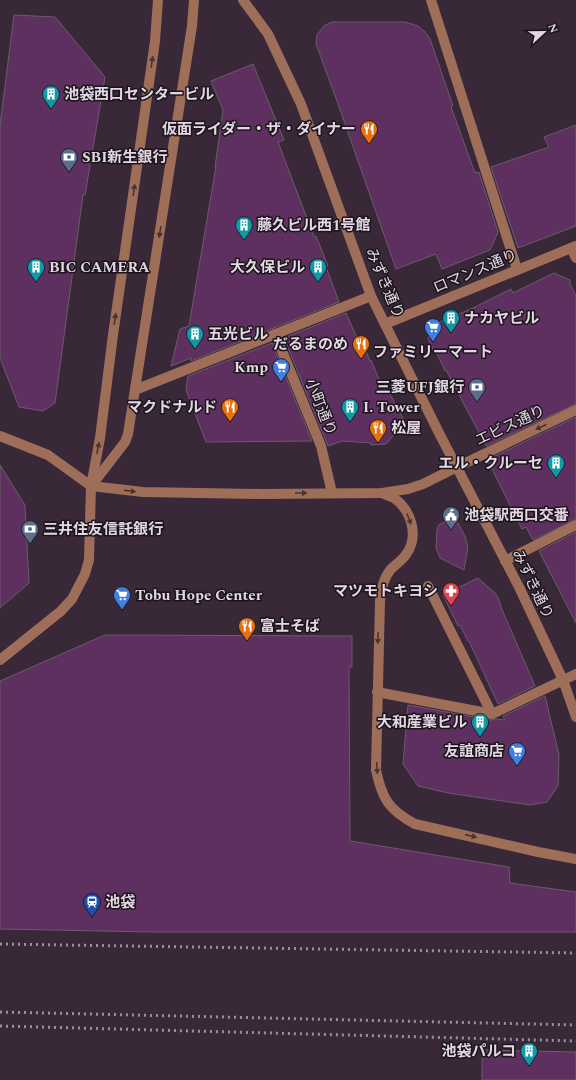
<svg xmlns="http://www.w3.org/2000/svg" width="576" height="1080" viewBox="0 0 576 1080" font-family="Spectral,'Noto Sans JP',serif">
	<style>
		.building { fill: #5d305f; stroke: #6d5b6d }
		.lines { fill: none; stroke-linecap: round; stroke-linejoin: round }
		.minor { stroke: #9e6e59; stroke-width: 10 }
		.rail { stroke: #9d909d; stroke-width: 3; stroke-dasharray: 2 4; stroke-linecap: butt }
		.oneway { fill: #493431 }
		.labels { text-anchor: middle; stroke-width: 3; stroke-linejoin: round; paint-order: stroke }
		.poi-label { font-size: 15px; font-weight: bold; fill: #e2d7e2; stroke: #1b141b; text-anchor: start }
		.street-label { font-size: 15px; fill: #e2d7e2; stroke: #1b141b }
	</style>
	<rect width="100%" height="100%" fill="#382838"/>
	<g class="building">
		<polygon points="14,15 55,17 105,77 85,195 83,195 55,403 43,411 19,407 0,358 0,125"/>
		<polygon points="332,22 405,22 418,26 425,32 430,39 453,106 451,107 475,173 479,172 498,232 490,250 442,269 436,254 396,269 337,101 316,44 317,35 324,26"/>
		<polygon points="253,64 284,140 278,142 314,237 316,236 328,266 326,267 339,302 191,361 191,358 171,366 180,329 189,326 216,166 215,167 223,110 211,81"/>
		<polygon points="576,125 576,226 518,248 491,167 549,147 544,137"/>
		<polygon points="554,273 570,280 570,284 576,296 576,404 486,446 446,370 445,371 436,351 434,351 428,339 433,325 473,308 511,289 513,293"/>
		<polygon points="346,313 357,338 360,337 370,361 371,360 381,384 384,383 405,422 386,444 371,445 371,443 342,441 328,446 284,338"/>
		<polygon points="272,343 312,441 206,442 186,390 188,376"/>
		<polygon points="576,417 576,519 533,540 526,527 522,529 489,463 493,461 491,458"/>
		<polygon points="0,465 25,505 29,583 0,608"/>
		<polygon points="447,520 453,520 458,523 465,536 468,547 464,570 440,558 436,548 437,530 439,525"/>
		<polygon points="576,532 576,623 539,551"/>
		<polygon points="478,578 496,594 501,605 500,605 535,686 498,704 469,641 468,641 460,625 458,626 443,595"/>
		<polygon points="105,635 352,636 352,667 349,667 350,841 509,867 510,883 576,892 576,932 152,932 0,929 0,681"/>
		<polygon points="545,696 559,755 558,786 547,802 530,805 448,793 418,786 403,764 408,705 491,720 496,719 505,720 503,716"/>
		<polygon points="482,1050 576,1052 576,1080 482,1080"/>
	</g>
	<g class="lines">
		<g class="minor">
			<polyline points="243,0 268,34 301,104 371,296 439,433 519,587 563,680 576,717"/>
			<polyline points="431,0 517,269"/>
			<polyline points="571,248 576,258"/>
			<polyline points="385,324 576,246"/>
			<polyline points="275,334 321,446 332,493"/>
			<polyline points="135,390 371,296"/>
			<polyline points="0,436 48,455 91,486 143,492 262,494 382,493 408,489 423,484 457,467 576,410"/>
			<polyline points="92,485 125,442 128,434 192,26 194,0"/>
			<path d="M382,493C386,495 390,496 394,498C411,510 419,535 407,553C403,560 397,563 391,569C384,577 381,590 380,601L376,770C382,799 389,810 415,824L538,852L576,859"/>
			<polyline points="505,561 576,525"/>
			<polyline points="428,586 492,714"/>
			<polyline points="0,660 61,611 72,599 85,574 89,560 91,486 100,438 113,335 155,41 158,0"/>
			<polyline points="377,692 492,714 576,674"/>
		</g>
		<g class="rail">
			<polyline points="0,944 576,953"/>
			<polyline points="0,1012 576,1025"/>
			<polyline points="0,1026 576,1041"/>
		</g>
	</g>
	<defs><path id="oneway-solid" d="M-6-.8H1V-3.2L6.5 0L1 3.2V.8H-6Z"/></defs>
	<g class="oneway">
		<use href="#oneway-solid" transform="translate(152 62) rotate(-82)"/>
		<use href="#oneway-solid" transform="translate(134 190) rotate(-82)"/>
		<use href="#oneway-solid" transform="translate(160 232) rotate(99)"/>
		<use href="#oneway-solid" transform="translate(115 319) rotate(-82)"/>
		<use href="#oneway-solid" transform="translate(541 427) rotate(155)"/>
		<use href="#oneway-solid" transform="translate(98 448) rotate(-79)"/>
		<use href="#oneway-solid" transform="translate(130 491) rotate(7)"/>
		<use href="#oneway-solid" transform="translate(301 493)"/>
		<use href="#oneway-solid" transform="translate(409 519) rotate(70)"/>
		<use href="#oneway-solid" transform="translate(378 638) rotate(92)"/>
		<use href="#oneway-solid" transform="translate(377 768) rotate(86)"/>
		<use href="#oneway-solid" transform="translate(471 836) rotate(13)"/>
	</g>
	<defs>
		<g id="building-pin" transform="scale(0.9)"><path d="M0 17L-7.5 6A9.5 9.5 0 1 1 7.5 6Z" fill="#0f9aa8" stroke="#1b141b"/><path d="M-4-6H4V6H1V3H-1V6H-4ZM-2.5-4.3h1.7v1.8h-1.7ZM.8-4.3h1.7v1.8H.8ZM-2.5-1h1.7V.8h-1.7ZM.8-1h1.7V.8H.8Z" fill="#fff"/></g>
		<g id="restaurant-pin" transform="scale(0.9)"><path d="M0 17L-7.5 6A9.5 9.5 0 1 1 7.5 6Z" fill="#e8710a" stroke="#1b141b"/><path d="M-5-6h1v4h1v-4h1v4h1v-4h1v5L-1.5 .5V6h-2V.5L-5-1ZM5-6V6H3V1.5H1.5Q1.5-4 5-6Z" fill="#fff"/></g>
		<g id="bank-pin" transform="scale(0.9)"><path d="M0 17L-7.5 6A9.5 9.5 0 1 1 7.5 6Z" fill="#5c6f8a" stroke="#1b141b"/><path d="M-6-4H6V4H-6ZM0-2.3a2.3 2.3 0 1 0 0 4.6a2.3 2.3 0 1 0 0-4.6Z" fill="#fff"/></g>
		<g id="supermarket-pin" transform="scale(0.9)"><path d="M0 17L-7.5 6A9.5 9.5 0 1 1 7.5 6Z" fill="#3f7fe0" stroke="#1b141b"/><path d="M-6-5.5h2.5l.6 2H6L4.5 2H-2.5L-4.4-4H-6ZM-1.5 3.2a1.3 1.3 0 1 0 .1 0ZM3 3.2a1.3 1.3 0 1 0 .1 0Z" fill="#fff"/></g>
		<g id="civic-pin" transform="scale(0.9)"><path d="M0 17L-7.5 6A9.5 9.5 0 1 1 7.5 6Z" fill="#5c6f8a" stroke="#1b141b"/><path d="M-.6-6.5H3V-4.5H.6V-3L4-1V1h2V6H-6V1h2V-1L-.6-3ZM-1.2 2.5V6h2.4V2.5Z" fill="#fff"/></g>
		<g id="pharmacy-pin" transform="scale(0.9)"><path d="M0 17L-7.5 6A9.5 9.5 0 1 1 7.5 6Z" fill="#e0444e" stroke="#1b141b"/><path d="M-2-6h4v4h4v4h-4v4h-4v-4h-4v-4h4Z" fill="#fff"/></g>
		<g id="station-pin" transform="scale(0.9)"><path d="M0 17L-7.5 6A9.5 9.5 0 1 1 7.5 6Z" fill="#1a4fb4" stroke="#1b141b"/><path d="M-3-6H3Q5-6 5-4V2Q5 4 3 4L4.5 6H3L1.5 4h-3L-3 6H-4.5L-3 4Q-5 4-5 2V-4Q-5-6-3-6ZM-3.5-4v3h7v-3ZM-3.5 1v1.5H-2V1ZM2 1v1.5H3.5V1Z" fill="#fff"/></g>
	</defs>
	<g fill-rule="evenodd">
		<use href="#building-pin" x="51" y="94"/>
		<use href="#restaurant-pin" x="369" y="129"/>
		<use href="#bank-pin" x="69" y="157"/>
		<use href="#building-pin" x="244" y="225"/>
		<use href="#building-pin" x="36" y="267"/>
		<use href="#building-pin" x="318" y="267"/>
		<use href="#building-pin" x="451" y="318"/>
		<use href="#supermarket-pin" x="433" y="327"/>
		<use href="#building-pin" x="195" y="334"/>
		<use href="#restaurant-pin" x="361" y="344"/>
		<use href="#supermarket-pin" x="281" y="367"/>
		<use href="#bank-pin" x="477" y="387"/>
		<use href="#restaurant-pin" x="230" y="407"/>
		<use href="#building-pin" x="350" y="407"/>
		<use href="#restaurant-pin" x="378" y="428"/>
		<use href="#building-pin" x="556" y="463"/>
		<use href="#civic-pin" x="451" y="515"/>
		<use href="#bank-pin" x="30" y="529"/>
		<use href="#pharmacy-pin" x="451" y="591"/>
		<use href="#supermarket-pin" x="122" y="595"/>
		<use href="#restaurant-pin" x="247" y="626"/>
		<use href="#building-pin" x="480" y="722"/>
		<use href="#supermarket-pin" x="517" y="751"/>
		<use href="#station-pin" x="92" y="902"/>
		<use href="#building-pin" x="529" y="1051"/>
	</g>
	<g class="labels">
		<g class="poi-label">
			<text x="64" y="99">池袋西口センタービル</text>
			<text x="356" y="134" text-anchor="end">仮面ライダー・ザ・ダイナー</text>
			<text x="82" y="162">SBI新生銀行</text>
			<text x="257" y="230">藤久ビル西1号館</text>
			<text x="49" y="272">BIC CAMERA</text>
			<text x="305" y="272" text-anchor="end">大久保ビル</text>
			<text x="464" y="323">ナカヤビル</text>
			<text x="208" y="339">五光ビル</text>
			<text x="348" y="349" text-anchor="end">だるまのめ</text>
			<text x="433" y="357" text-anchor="middle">ファミリーマート</text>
			<text x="268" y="372" text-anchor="end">Kmp</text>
			<text x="464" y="392" text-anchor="end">三菱UFJ銀行</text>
			<text x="217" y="412" text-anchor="end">マクドナルド</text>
			<text x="363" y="412">I. Tower</text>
			<text x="391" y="433">松屋</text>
			<text x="543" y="468" text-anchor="end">エル・クルーセ</text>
			<text x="464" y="520">池袋駅西口交番</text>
			<text x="43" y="534">三井住友信託銀行</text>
			<text x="438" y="596" text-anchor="end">マツモトキヨシ</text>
			<text x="135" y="600">Tobu Hope Center</text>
			<text x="260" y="631">富士そば</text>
			<text x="467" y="727" text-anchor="end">大和産業ビル</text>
			<text x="504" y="756" text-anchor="end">友誼商店</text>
			<text x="105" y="907">池袋</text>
			<text x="516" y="1056" text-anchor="end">池袋パルコ</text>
		</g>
		<g class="street-label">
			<text transform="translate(475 271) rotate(-23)" y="5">ロマンス通り</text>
			<text transform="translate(385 283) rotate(67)" y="5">みずき通り</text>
			<text transform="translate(321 407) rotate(68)" y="5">小町通り</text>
			<text transform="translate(510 425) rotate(-25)" y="5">エビス通り</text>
			<text transform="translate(533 584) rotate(64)" y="5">みずき通り</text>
		</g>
	</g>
	<g transform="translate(544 32) rotate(68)" stroke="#1b141b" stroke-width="3" paint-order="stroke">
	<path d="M0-3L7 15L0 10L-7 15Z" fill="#e2d7e2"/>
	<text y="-6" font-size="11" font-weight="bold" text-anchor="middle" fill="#e2d7e2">N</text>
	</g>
</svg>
